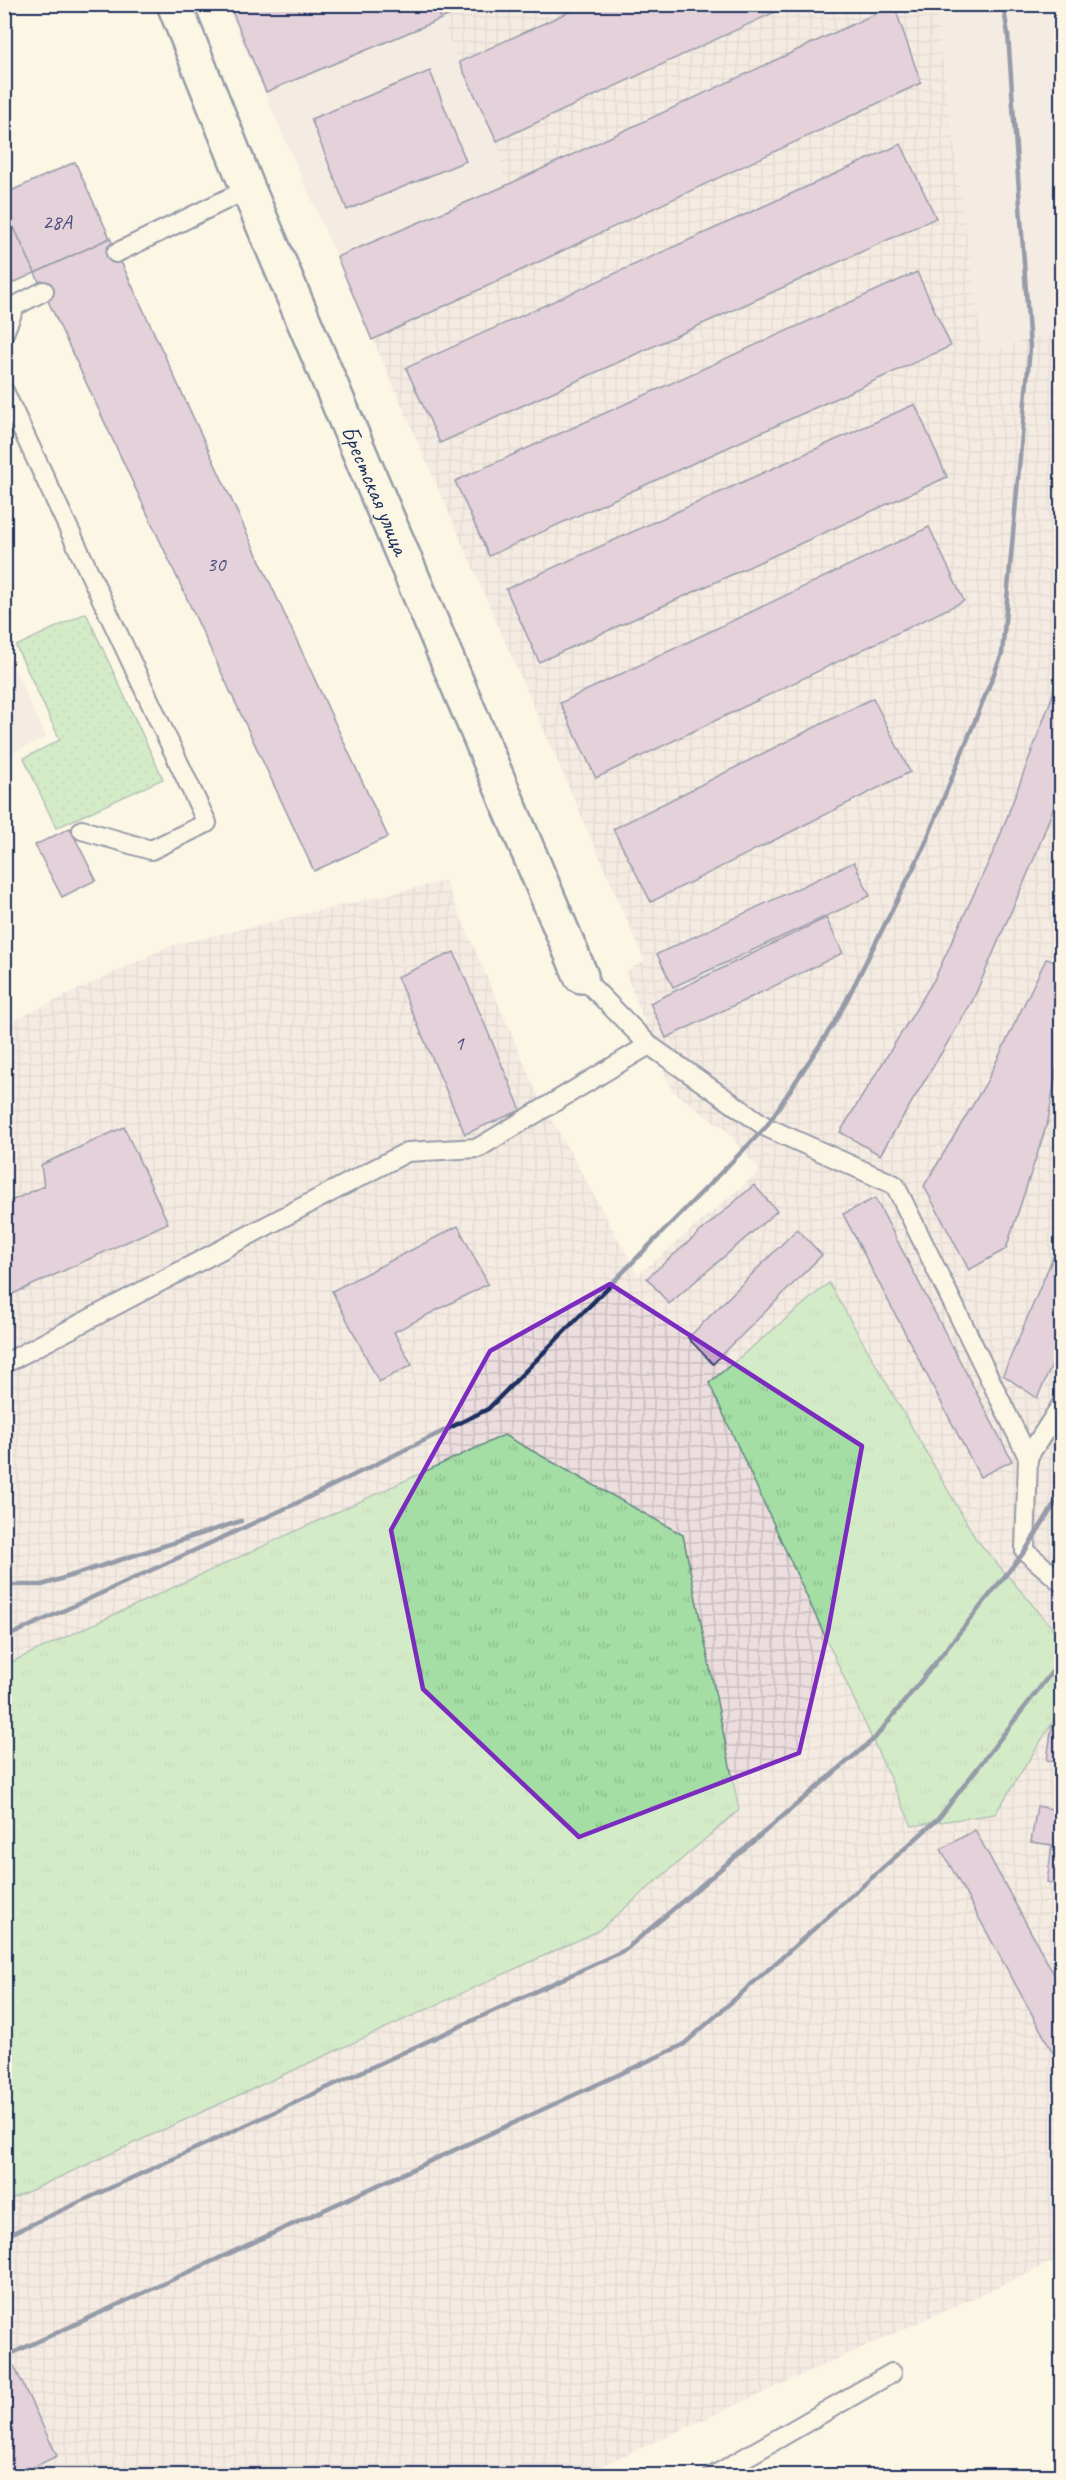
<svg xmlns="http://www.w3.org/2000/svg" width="1066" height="2480" viewBox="0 0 1066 2480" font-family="Caveat,sans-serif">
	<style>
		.built { fill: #ecddde }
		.industrial { fill: url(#industrial-grid) }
		.grass { fill: url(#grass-tufts); stroke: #608681; stroke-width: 1.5 }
		.park { fill: url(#park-dots); stroke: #608681; stroke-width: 1.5 }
		.building { fill: #c8a4cd; stroke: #1b2f5e; stroke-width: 1.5 }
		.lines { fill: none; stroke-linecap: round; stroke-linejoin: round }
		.service-casing { stroke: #1b2f5e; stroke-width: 22 }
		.minor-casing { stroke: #1b2f5e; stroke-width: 38 }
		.service { stroke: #fcf5e5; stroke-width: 18 }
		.minor { stroke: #fcf5e5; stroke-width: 33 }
		.rail { stroke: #1b2f5e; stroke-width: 4.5 }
		.marked { fill: none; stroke: #7b2cbf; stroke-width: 4.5; stroke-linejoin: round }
		.labels { text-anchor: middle; stroke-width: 4.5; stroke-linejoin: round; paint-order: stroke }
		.number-label { font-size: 21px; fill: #464c7a }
		.street-label { font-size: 24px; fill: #1b2f5e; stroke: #fcf5e5 }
	</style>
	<defs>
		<pattern id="industrial-grid" width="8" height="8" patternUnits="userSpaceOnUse" patternTransform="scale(1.5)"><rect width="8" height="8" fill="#ecddde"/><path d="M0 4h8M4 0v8" fill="none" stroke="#cabec1"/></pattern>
		<pattern id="grass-tufts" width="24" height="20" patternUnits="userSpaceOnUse" patternTransform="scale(1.5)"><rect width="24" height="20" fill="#a4dea4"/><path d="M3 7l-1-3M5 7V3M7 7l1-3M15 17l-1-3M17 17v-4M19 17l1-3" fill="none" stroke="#8dbf90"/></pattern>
		<pattern id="park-dots" width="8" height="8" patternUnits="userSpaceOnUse" patternTransform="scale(1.5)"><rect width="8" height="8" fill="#a4dea4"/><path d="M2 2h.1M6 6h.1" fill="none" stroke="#8dbf90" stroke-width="1.8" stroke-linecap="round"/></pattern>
	</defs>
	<rect width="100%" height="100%" fill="#fcf5e5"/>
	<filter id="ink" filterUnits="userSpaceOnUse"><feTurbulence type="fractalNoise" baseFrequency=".0167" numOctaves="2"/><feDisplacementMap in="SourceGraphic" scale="12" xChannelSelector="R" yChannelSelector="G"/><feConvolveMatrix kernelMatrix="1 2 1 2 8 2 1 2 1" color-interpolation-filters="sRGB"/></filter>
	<g filter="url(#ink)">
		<g class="built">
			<polygon points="226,5 435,5 459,62 497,141 505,186 337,257"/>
			<polygon points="935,5 1061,5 1061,330 983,353"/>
			<polygon points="4,648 46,737 5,756 4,756"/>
		</g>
		<polygon class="industrial" points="435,5 935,5 983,353 1061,330 1061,2258 581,2475 5,2475 4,1025 170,946 445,881 536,1091 638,1275 760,1171 726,1130 672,1091 625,972 645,961 337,257 505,186 497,141 459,62"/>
		<g class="grass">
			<polygon points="829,1283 976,1539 1061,1638 1061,1709 995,1814 912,1826 709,1383"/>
			<polygon points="504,1435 683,1535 739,1810 598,1931 5,2202 5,1665"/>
		</g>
		<polygon class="park" points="86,613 163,779 56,828 24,758 60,740 16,646"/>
		<g class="building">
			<polygon points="229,4 435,4 441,19 266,92"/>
			<polygon points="435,4 472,4 441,19"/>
			<polygon points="586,4 792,4 497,141 459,62"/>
			<polygon points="894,5 921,83 372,340 337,257 505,186"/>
			<polygon points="430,71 466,161 347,210 311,119"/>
			<polygon points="901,144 936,218 440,443 406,368"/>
			<polygon points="75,162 110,238 35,273 4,206 4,194"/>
			<polygon points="4,206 35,273 4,287"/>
			<polygon points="110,238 388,837 314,871 35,273"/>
			<polygon points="917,272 951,346 489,556 455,481"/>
			<polygon points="915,404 947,477 539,662 506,589"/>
			<polygon points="929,527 964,601 596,778 560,703"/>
			<polygon points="1062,654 1062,785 1034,859 972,1002 880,1155 840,1132 934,980 997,844 1052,697"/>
			<polygon points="873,698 910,772 651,902 613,829"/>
			<polygon points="70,828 96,880 62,897 35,845"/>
			<polygon points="854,862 870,896 673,987 657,954"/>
			<polygon points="826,918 843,953 666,1038 650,1003"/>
			<polygon points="454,952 521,1110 465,1134 397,977"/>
			<polygon points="1046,959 1062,962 1062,1035 1048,1121 1006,1249 969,1270 924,1186 986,1083"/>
			<polygon points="124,1127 168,1223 4,1298 4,1204 44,1186 41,1165"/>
			<polygon points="754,1185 777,1211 669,1304 647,1278"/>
			<polygon points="875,1198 1012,1461 980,1477 843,1214"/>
			<polygon points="458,1226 488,1284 394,1332 412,1365 379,1382 332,1291"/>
			<polygon points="797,1229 822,1255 713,1364 688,1338"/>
			<polygon points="1062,1236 1062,1344 1037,1398 1003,1375"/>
			<polygon points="1052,1726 1062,1727 1062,1763 1047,1760"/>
			<polygon points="1037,1806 1062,1811 1062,1886 1047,1882 1052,1845 1031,1842"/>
			<polygon points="975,1830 1062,1989 1062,2069 941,1849"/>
			<polygon points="14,2366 57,2456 15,2476 4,2476 4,2371"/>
		</g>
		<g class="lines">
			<g class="service-casing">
				<g id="service">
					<polyline points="116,253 248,189"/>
					<polyline points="4,333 15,306 44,291"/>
					<polyline points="4,391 207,823 151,850 82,830"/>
					<polyline points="581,976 649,1045 766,1127 895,1185 1028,1457 1025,1551 1062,1583"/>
					<polyline points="4,1364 407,1152 478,1148 649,1045"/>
					<polyline points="1028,1457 1062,1404"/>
					<polyline points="713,2476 892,2373"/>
				</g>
			</g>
			<g class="minor-casing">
				<g id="minor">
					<path id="s1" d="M174,4L248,189L581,976"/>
				</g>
			</g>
			<use href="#service" class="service"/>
			<use href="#minor" class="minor"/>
			<g class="rail">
				<polyline points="1056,4 1062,19"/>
				<polyline points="4,1585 42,1585 241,1521"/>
				<polyline points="4,1638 295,1504 488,1409 766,1127 838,1017 923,849 1002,654 1030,348 1008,34 1003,4"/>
				<polyline points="4,2237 625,1950 875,1738 1025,1551 1062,1492"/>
				<polyline points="4,2357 683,2045 938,1819 1062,1659"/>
				<polyline points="1050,2476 1062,2461"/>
			</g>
		</g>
	</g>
	<path d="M0 0H1066V2480H0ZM610,1284L862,1446L828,1631L799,1753L579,1837L423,1689L391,1530L490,1351Z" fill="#fcf5e5" fill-opacity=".55" fill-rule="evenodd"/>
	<path class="marked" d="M610,1284L862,1446L828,1631L799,1753L579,1837L423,1689L391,1530L490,1351Z"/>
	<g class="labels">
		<g class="number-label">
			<text x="57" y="229">28А</text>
			<text x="216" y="571">30</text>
			<text x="459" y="1050">1</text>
		</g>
		<g class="street-label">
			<text dy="8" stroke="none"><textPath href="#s1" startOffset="526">Брестская улица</textPath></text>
		</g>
	</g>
	<rect width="1066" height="2480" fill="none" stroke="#fcf5e5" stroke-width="24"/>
	<rect x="12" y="12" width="1042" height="2456" fill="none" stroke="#1b2f5e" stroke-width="2" filter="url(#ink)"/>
</svg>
